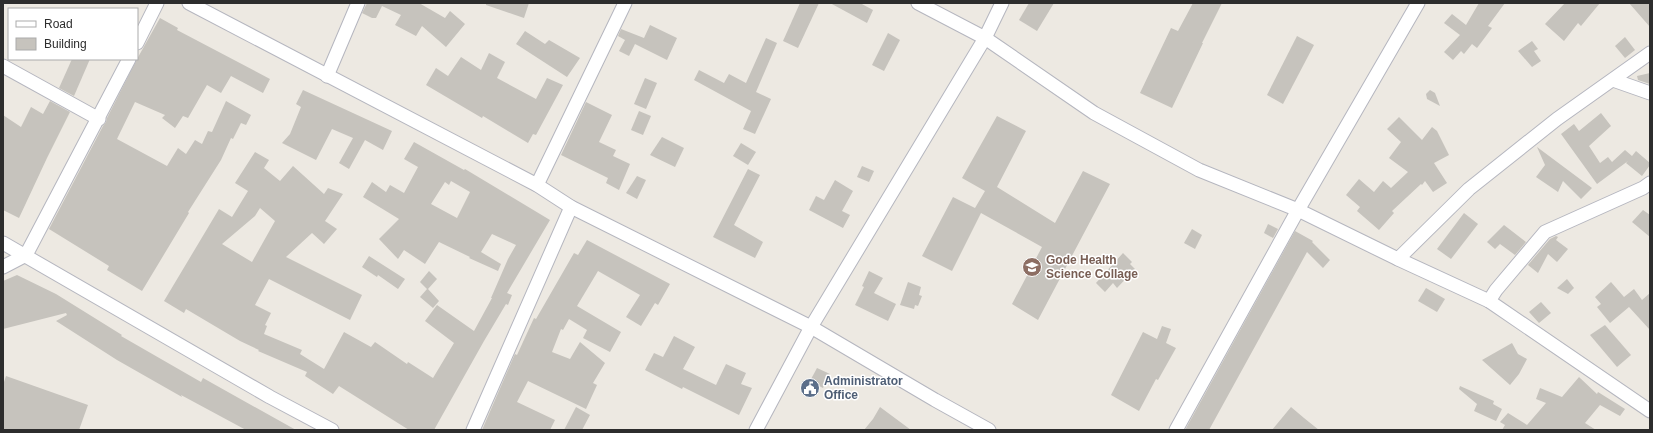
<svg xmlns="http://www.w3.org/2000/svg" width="1653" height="433" viewBox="0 0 1653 433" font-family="Arial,sans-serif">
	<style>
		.building { fill: #c6c3bd; fill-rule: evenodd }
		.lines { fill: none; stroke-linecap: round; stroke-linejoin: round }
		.minor-casing { stroke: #b5b6bf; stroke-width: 15 }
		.minor { stroke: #fff; stroke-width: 13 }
		.labels { text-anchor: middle; stroke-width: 3; stroke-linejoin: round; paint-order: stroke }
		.education-label { font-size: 12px; font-weight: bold; fill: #785e54; stroke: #fff; text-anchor: start }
		.service-label { font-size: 12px; font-weight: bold; fill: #4e5e75; stroke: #fff; text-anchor: start }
	</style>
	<rect width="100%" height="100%" fill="#ede9e2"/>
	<g class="building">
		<polygon points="367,3 419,3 445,18 450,11 465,24 446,47 422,26 416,36 395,25 401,15 382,6 376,18 372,18 362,13"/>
		<polygon points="486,3 529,3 524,18 486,5"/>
		<polygon points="800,3 819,3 798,48 783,41"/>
		<polygon points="830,3 860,3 873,10 867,23"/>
		<polygon points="1029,3 1054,3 1037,31 1019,20"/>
		<polygon points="1193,3 1222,3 1202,43 1203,43 1172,108 1140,93 1171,28 1178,31"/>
		<polygon points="1479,3 1505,3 1488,26 1492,28 1477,48 1472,44 1464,54 1461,51 1453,60 1444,52 1460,35 1444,23 1452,14 1466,25"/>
		<polygon points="1565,3 1600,3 1581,26 1578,23 1564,41 1545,24"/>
		<polygon points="1629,3 1650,3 1650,27"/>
		<polygon points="160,18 178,28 177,30 270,79 263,93 231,76 221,93 207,85 188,118 183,116 175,128 162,118 165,115 135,102 117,139 167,166 178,148 186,154 195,140 202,144 208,131 212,132 226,101 251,115 246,125 241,123 233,139 231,138 221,160 188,212 189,213 142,291 107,270 109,266 49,229 103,126 106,122 107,118 137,59"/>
		<polygon points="650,25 677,38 667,60 635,44 629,56 619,51 625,40 618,36 621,29 644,38"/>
		<polygon points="525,31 545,44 549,40 580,58 567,77 516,44"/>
		<polygon points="888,33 900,40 884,71 872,65"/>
		<polygon points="1297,36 1314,45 1283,104 1267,95"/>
		<polygon points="1625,37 1635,50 1625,58 1615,46"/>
		<polygon points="766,38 777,43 756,92 771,99 755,134 743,129 751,111 694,80 699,70 724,83 729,74 746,83"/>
		<polygon points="1532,41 1538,49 1534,51 1541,61 1532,67 1518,51"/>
		<polygon points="489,53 505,62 497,78 536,99 547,78 563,85 536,135 533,134 528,143 483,116 482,118 426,85 436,68 448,76 461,57 481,70"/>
		<polygon points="72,59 90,59 74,96 59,88"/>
		<polygon points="1650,73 1650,84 1638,80 1637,76"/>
		<polygon points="645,78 657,83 646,109 634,104"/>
		<polygon points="303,90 392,131 383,150 365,140 349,169 339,163 353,138 332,129 316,160 282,143 290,134 301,107 296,104"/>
		<polygon points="1430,90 1435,93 1440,106 1427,99 1426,94"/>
		<polygon points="50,101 70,112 47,158 19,218 3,210 3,115 21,127 31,107 43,114"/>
		<polygon points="586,102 612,115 599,142 616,150 613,156 630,164 619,190 606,183 608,178 561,155"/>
		<polygon points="639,111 651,116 643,135 631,130"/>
		<polygon points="1601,113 1611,126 1589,146 1600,163 1608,157 1612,162 1625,150 1632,156 1636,151 1650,163 1650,165 1642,176 1626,163 1628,161 1597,184 1561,134 1574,124 1579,131"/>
		<polygon points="997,116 1026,131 997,187 1055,223 1083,171 1110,184 1038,320 1012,304 1042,247 981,213 952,271 922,256 953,197 975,208 985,191 962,178"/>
		<polygon points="1399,117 1422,140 1432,127 1437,131 1449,155 1434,163 1447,183 1433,192 1425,181 1422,185 1421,184 1392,211 1394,213 1379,230 1357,211 1360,207 1346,195 1359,179 1374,192 1383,181 1391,188 1408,172 1389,158 1401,142 1387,129"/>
		<polygon points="662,137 684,148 675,167 650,155"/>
		<path d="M414,142L464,170L465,169L550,220L507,293L512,295L508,305L506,304L484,341L434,430H409L339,386L333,394L305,376L307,372L258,351L259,350L240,341L186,309L184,313L164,301L219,209L232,217L248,191L235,183L255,152L269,160L264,168L280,181L293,166L324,194L328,188L343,194L325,221L337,229L324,244L312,233L286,257L362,295L350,320L269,279L255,305L271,313L265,325L267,326L264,334L302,350L300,354L324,369L344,332L371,347L375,342L407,364L408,362L433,378L454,343L425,321L437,305L474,331L492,298H491L508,259L516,245L492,234L481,252L501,264L498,271L469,258L470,257L439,242L425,264L404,250L398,259L379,239L399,219L363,197L372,182L386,192L390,185L404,193L418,167L404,159ZM451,181L470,192L457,218L431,204L445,182L449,185ZM260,208L275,221L252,262L222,244L255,216Z"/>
		<polygon points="741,143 756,152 748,165 733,156"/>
		<polygon points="1537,147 1592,188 1581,199 1563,181 1558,192 1536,177 1545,165"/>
		<polygon points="862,166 874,171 869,182 857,177"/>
		<polygon points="748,169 760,175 734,225 763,242 755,258 713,237"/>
		<polygon points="637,176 646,180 637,199 626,193"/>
		<polygon points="835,180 853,191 842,211 850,215 843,228 809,210 816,196 824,200"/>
		<polygon points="1643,210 1650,215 1650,237 1632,222"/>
		<polygon points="1464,213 1478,224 1451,259 1437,249"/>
		<polygon points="1268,224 1278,229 1273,238 1264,233"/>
		<polygon points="1504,225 1526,242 1515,255 1500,244 1495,249 1487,242"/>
		<polygon points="1192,229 1202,235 1195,249 1184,243"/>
		<polygon points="1295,231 1313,241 1312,242 1330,260 1323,268 1307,252 1209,430 1185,430"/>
		<polygon points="1556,236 1558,237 1556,240 1568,249 1557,262 1548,254 1538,273 1528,265 1550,239"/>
		<polygon points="587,240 670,284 658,305 655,303 641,326 626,317 640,295 598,271 577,306 621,332 610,352 583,338 587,330 569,319 563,330 561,329 552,352 570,359 580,342 605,363 593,383 597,385 586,409 528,381 517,402 555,420 550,430 482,430 514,356 515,354 517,355 534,318 536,319 574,253 578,255"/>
		<polygon points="1123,253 1132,262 1130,264 1135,269 1117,288 1113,283 1105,292 1096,283"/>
		<polygon points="369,256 405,279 398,289 378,275 377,277 362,267"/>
		<polygon points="429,271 437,279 428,289 439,301 433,308 420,297 427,289 420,282"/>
		<polygon points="869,271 883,278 874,293 896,304 888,321 855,305 864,287 862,286"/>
		<polygon points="17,275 56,294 122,335 121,336 201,382 203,378 296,430 246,430 181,395 182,397 117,360 56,321 67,315 66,313 3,329 3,281"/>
		<polygon points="1567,279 1574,288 1568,294 1557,288"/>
		<polygon points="908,282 921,287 919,295 922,296 918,306 915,305 914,309 900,305"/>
		<polygon points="1611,282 1624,297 1634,289 1642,300 1650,293 1650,330 1629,307 1610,323 1597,307 1601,304 1595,297"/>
		<polygon points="1426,288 1445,299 1437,312 1418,301"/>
		<polygon points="1541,302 1551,313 1539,323 1529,312"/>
		<polygon points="1605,325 1631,355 1617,367 1590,335"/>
		<polygon points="1162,326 1171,329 1166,343 1176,348 1158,380 1156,379 1139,411 1111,395 1143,332 1157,339"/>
		<polygon points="674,336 695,347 683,369 716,385 726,364 746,373 741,384 752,388 739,415 683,387 682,389 645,370 654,353 663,357"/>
		<polygon points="1512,343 1518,354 1527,359 1519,374 1510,385 1482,360"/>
		<polygon points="817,368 830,374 823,388 810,381"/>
		<polygon points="6,376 88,405 79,430 3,430 3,385"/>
		<polygon points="1579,377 1597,394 1598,392 1625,409 1620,416 1600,405 1585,423 1596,430 1502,430 1505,425 1500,422 1508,413 1527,425 1546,403 1536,399 1540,388 1562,397"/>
		<polygon points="1460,386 1494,401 1493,404 1502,409 1496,421 1474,411 1477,404 1459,389"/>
		<polygon points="576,407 590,415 582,430 564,430"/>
		<polygon points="880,407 911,430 864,430 873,419"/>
		<polygon points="1291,407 1304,418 1319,430 1272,430"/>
	</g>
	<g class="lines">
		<g class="minor-casing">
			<g id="minor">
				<polyline points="189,3 537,185 571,207 811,327 935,400 989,430"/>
				<polyline points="918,3 985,38 1094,113 1199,170 1298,210 1398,259 1489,301 1650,411"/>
				<polyline points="137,43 157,3"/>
				<polyline points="3,66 99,119"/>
				<polyline points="327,76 358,3"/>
				<polyline points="1613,80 1650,93"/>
				<polyline points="537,185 625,3"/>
				<polyline points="3,243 270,397 332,430"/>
				<polyline points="1398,259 1469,189 1557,119 1650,53"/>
				<polyline points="3,267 26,255 129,59"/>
				<polyline points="1489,301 1496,290 1545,232 1643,188 1650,183"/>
				<polyline points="473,430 571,207"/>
				<polyline points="756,430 811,327 985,38 1002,3"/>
				<polyline points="1176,430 1298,210 1418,3"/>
			</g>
		</g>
		<use href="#minor" class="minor"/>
	</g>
	<defs>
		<g id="school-disc" transform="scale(1)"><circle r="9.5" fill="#8d6e63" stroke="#fff"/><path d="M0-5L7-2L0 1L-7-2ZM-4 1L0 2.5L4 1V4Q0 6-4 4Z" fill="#fff"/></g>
		<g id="civic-disc" transform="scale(1)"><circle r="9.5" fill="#5c6f8a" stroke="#fff"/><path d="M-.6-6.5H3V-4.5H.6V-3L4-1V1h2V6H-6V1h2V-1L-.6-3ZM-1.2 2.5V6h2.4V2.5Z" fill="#fff"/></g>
	</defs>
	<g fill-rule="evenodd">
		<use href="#school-disc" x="1032" y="267"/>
		<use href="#civic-disc" x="810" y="388"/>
	</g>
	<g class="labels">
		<g class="education-label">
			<text x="1046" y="264">Gode Health<tspan x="1046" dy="14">Science Collage</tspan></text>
		</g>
		<g class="service-label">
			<text x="824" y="385">Administrator<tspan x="824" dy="14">Office</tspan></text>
		</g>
	</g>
	<rect width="1653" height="433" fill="none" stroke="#2d2d2d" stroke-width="8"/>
	<rect x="8" y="8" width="130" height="52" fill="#ffffff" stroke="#ababab"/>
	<rect x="16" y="21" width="20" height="6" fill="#ffffff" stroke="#ababab"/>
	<text x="44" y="28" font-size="12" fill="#2d2d2d">Road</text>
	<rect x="16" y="38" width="20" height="12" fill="#c6c3bd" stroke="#ababab"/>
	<text x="44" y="48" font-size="12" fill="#2d2d2d">Building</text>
</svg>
